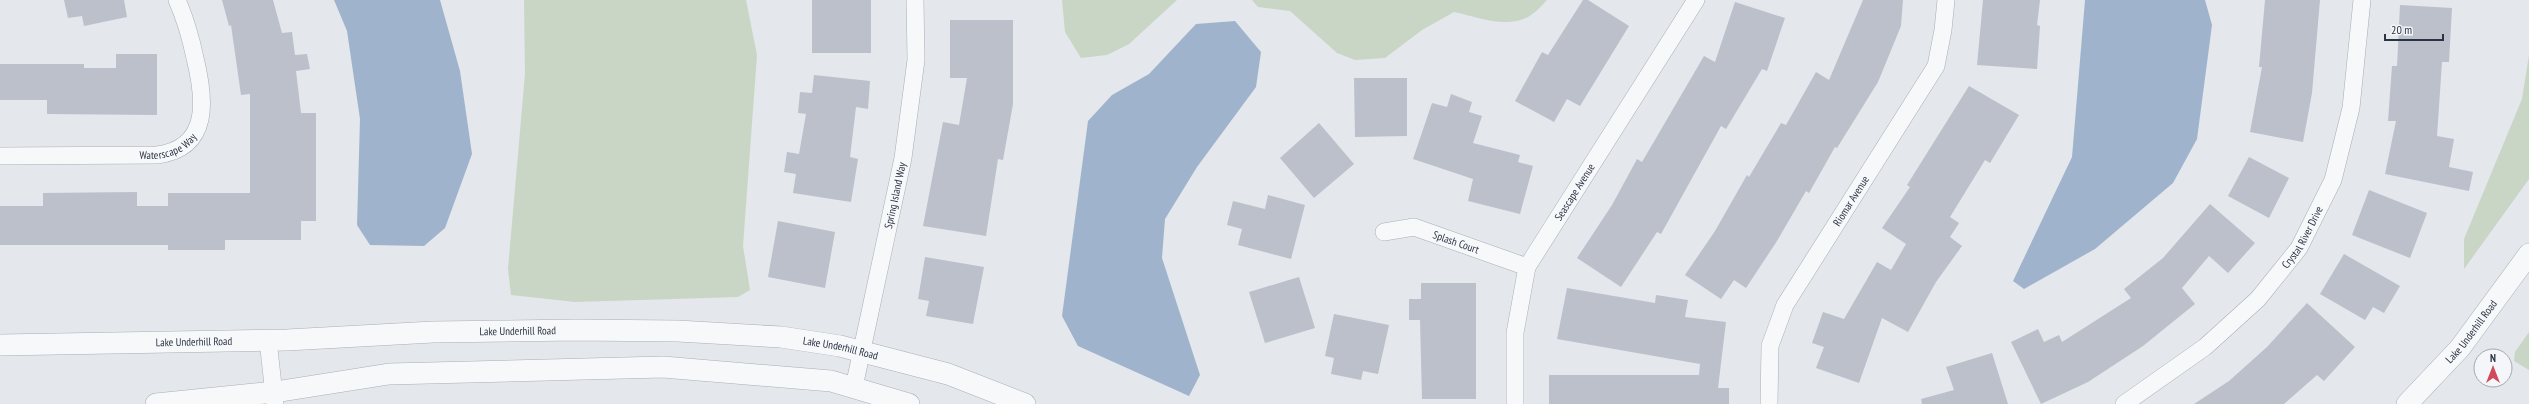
<svg xmlns="http://www.w3.org/2000/svg" width="2529" height="404" viewBox="0 0 2529 404" font-family="'PT Sans Narrow',sans-serif">
	<style>
		.green { fill: #c9d6c5 }
		.water { fill: #9fb4cc }
		.building { fill: #bbc0ca }
		.lines { fill: none; stroke-linecap: round; stroke-linejoin: round }
		.minor-casing { stroke: #a9aeb7; stroke-width: 18 }
		.tertiary-casing { stroke: #a9aeb7; stroke-width: 22 }
		.minor { stroke: #f7f8fa; stroke-width: 17 }
		.tertiary { stroke: #f7f8fa; stroke-width: 21 }
		.labels { text-anchor: middle; stroke-width: 4; stroke-linejoin: round; paint-order: stroke }
		.street-label { font-size: 11px; fill: #2b3445; stroke: #f4f6f9 }
	</style>
	<rect width="100%" height="100%" fill="#e4e7ec"/>
	<g class="green">
		<polygon points="524,0 746,0 757,55 743,246 750,290 738,297 575,302 511,295 508,269 525,74"/>
		<polygon points="1062,0 1177,0 1129,44 1107,55 1081,58 1065,32"/>
		<path d="M1252,0H1547C1542,5 1537,11 1531,15C1510,30 1477,17 1454,12L1422,30L1385,58L1355,60L1337,53L1290,11L1258,7Z"/>
		<polygon points="2529,55 2529,179 2464,269 2464,239 2522,99"/>
		<polygon points="2529,332 2529,370 2514,361 2515,352"/>
	</g>
	<g class="water">
		<polygon points="334,0 440,0 460,71 472,154 445,228 424,246 370,245 357,225 360,119 347,31"/>
		<polygon points="2085,0 2205,0 2212,25 2197,139 2173,183 2095,249 2024,289 2013,281 2072,157"/>
		<polygon points="1235,21 1261,52 1256,87 1197,167 1165,219 1162,258 1200,375 1189,396 1078,346 1062,316 1088,121 1112,95 1149,74 1196,24"/>
	</g>
	<g class="building">
		<polygon points="64,0 124,0 127,17 84,26 82,16 68,18"/>
		<polygon points="222,0 273,0 282,33 292,32 295,55 307,54 310,69 296,71 301,113 316,113 316,221 301,221 301,240 225,240 225,250 168,250 168,245 0,245 0,206 43,206 43,193 137,192 137,206 168,206 168,193 250,193 250,94 241,95 231,25 229,26"/>
		<rect x="812" y="0" width="59" height="53"/>
		<polygon points="1583,0 1588,0 1629,26 1580,106 1567,99 1554,122 1515,101 1542,52 1548,55"/>
		<polygon points="1863,0 1903,0 1901,26 1878,82 1837,148 1835,147 1809,193 1806,191 1777,241 1746,288 1734,280 1721,299 1685,275 1715,231 1747,175 1749,177 1781,123 1786,125 1816,72 1829,80"/>
		<polygon points="1983,0 2040,0 2037,25 2040,26 2037,69 1977,65"/>
		<polygon points="2265,0 2320,0 2312,93 2303,142 2250,132 2262,67 2259,67"/>
		<polygon points="1735,2 1785,18 1767,71 1762,69 1726,129 1721,126 1661,234 1657,232 1621,287 1577,258 1612,205 1637,159 1642,162 1704,56 1715,62"/>
		<polygon points="2400,5 2452,8 2449,62 2442,62 2437,136 2454,139 2449,167 2473,172 2469,191 2385,174 2396,121 2388,121 2392,66 2397,66"/>
		<polygon points="950,20 1013,20 1013,104 1003,160 998,159 986,236 923,226 943,122 959,125 967,78 950,78"/>
		<polygon points="116,54 157,54 157,115 47,114 47,100 0,100 0,64 84,64 84,68 116,68"/>
		<polygon points="814,75 870,81 868,109 856,107 850,157 858,159 851,202 793,193 796,174 784,172 787,152 799,154 806,114 798,113 800,92 812,93"/>
		<polygon points="1354,78 1407,78 1407,136 1355,137"/>
		<polygon points="1969,86 2019,115 1990,163 1985,160 1950,217 1959,223 1950,237 1962,246 1936,282 1908,332 1882,318 1859,383 1816,368 1824,347 1812,343 1823,312 1844,319 1877,262 1891,270 1906,244 1882,228 1910,187 1907,185"/>
		<polygon points="1451,94 1472,102 1469,112 1482,116 1473,143 1520,155 1518,162 1533,166 1520,214 1468,201 1473,179 1413,159 1432,103 1447,107"/>
		<polygon points="1319,123 1354,164 1314,198 1280,158"/>
		<polygon points="2249,157 2289,178 2269,218 2228,196"/>
		<polygon points="2369,190 2427,213 2410,258 2352,235"/>
		<polygon points="1268,195 1305,205 1291,259 1238,245 1242,229 1227,225 1233,201 1265,209"/>
		<polygon points="2210,204 2255,243 2228,273 2209,256 2182,288 2195,304 2143,346 2088,382 2041,404 2011,342 2038,329 2044,342 2059,335 2062,342 2131,298 2124,289 2163,258"/>
		<polygon points="778,221 835,232 825,288 768,277"/>
		<polygon points="2344,254 2400,286 2384,313 2373,307 2365,320 2320,294"/>
		<polygon points="925,257 984,267 973,324 926,316 929,301 918,299"/>
		<polygon points="1299,277 1315,328 1265,343 1249,292"/>
		<polygon points="1421,283 1476,283 1476,399 1422,399 1420,320 1409,320 1409,299 1421,299"/>
		<polygon points="1567,288 1655,303 1656,295 1688,300 1685,317 1726,322 1718,388 1729,388 1729,404 1549,404 1549,375 1699,375 1700,364 1557,339"/>
		<polygon points="2307,303 2355,347 2324,381 2317,375 2284,404 2194,404 2229,381 2267,347"/>
		<polygon points="1334,314 1389,325 1378,374 1363,371 1361,380 1331,374 1334,358 1325,356"/>
		<polygon points="1992,353 2008,404 1922,404 1921,399 1954,390 1946,367"/>
	</g>
	<g class="lines">
		<g class="minor-casing">
			<g id="minor">
				<path id="s1" d="M0,156L157,155C211,148 205,99 195,58C191,39 185,18 177,0"/>
				<path id="s2" d="M1384,232L1414,227L1527,267"/>
				<polyline points="268,340 275,404"/>
				<path id="s3" d="M854,387L903,158L916,60L915,0"/>
				<path id="s4" d="M1515,404V333L1527,267L1696,0"/>
				<path id="s5" d="M1769,404L1770,346L1785,305L1936,66L1943,30L1946,0"/>
				<path id="s6" d="M2124,404L2205,347L2258,299L2299,248L2333,180L2351,108L2362,0"/>
			</g>
		</g>
		<g class="tertiary-casing">
			<g id="tertiary">
				<path id="s7" d="M0,345L287,340L433,332L576,330L678,331L781,337L840,346L948,374L1025,404"/>
				<polyline points="156,404 275,392 389,374 663,367 831,381 909,404"/>
				<path id="s8" d="M2407,404L2460,348L2529,254"/>
			</g>
		</g>
		<use href="#minor" class="minor"/>
		<use href="#tertiary" class="tertiary"/>
	</g>
	<g class="labels">
		<g class="street-label">
			<text dy="4" stroke="none"><textPath href="#s1" startOffset="170">Waterscape Way</textPath></text>
			<text dy="4" stroke="none"><textPath href="#s4" startOffset="227">Seascape Avenue</textPath></text>
			<text dy="4" stroke="none"><textPath href="#s3" startOffset="196">Spring Island Way</textPath></text>
			<text dy="4" stroke="none"><textPath href="#s5" startOffset="225">Riomar Avenue</textPath></text>
			<text dy="4" stroke="none"><textPath href="#s6" startOffset="247">Crystal River Drive</textPath></text>
			<text dy="4" stroke="none"><textPath href="#s2" startOffset="75">Splash Court</textPath></text>
			<text dy="4" stroke="none"><textPath href="#s7" startOffset="518">Lake Underhill Road</textPath></text>
			<text dy="4" stroke="none"><textPath href="#s8" startOffset="97">Lake Underhill Road</textPath></text>
			<text dy="4" stroke="none"><textPath href="#s7" startOffset="194">Lake Underhill Road</textPath></text>
			<text dy="4" stroke="none"><textPath href="#s7" startOffset="842">Lake Underhill Road</textPath></text>
		</g>
	</g>
	<g transform="translate(2493 368)"><circle r="19" fill="#f4f6f9" stroke="#a4a8b1"/>
	<path d="M0-3L7 15L0 10L-7 15Z" fill="#d1495b"/>
	<text y="-6" font-size="11" font-weight="bold" text-anchor="middle" fill="#2b3445">N</text>
	</g>
	<path d="M2385 34v6h58v-6" fill="none" stroke="#2b3445" stroke-width="2"/>
	<text x="2391" y="34" font-size="12" fill="#2b3445" stroke="#f4f6f9" stroke-width="3" paint-order="stroke">20 m</text>
</svg>
